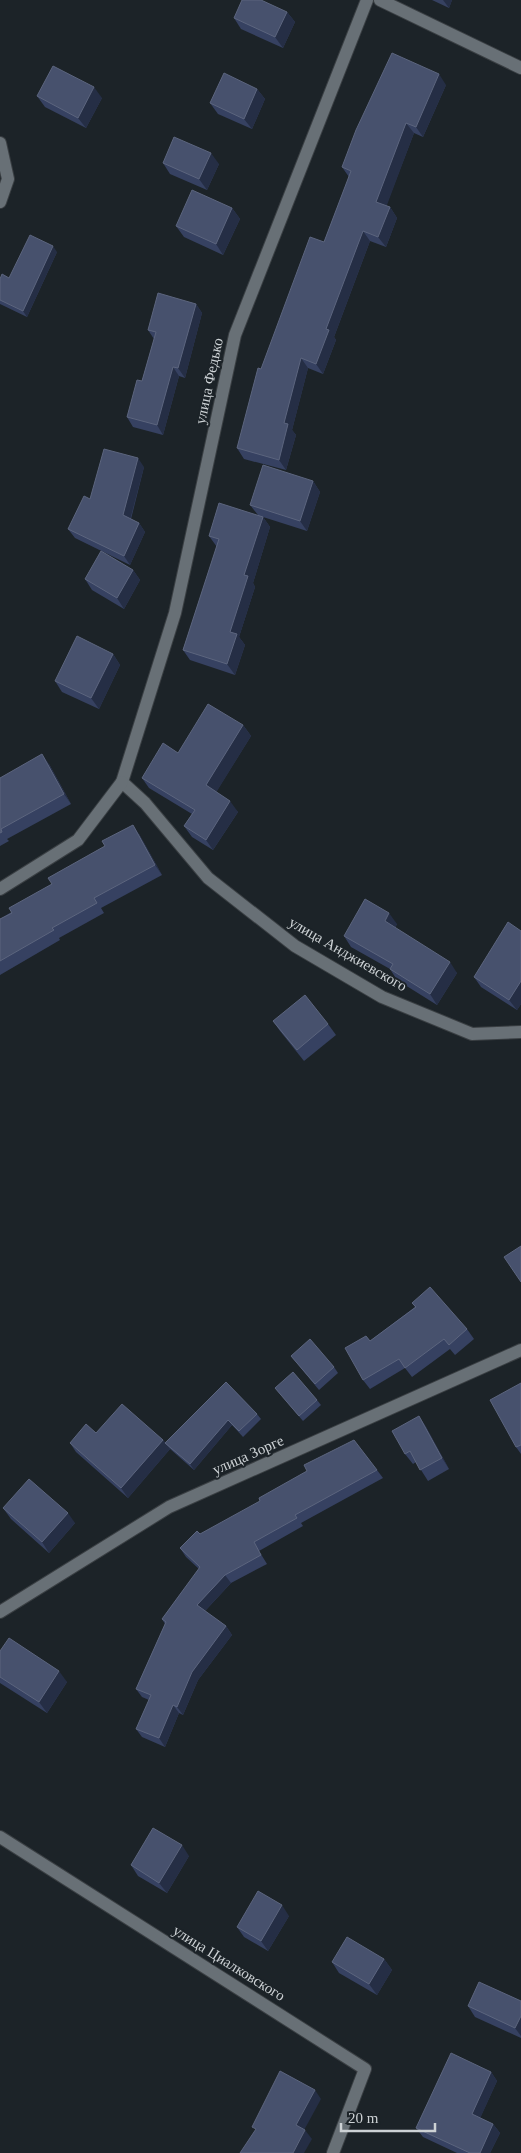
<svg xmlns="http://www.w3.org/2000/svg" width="521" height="2153" viewBox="0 0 521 2153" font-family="'Times New Roman',serif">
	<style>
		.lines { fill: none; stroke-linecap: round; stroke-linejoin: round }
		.minor-casing { stroke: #3a3f43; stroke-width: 14 }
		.minor { stroke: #687076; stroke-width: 12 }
		.wall { fill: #364161 }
		.shaded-wall { fill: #252e45 }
		.building { fill: #47516d; stroke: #5c657e }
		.labels { text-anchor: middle; stroke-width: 4; stroke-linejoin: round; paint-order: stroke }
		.street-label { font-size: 15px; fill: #cdd2d5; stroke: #1c2328 }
	</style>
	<rect width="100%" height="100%" fill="#1c2328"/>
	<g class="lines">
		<g class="minor-casing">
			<g id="minor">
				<polyline points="367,0 235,335 175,613 122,782 145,803 208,878 295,946 382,997 472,1034 521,1032"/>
				<polyline points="380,0 521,68"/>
				<polyline points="0,143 8,179 0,202"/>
				<polyline points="0,889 78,840 122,782"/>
				<polyline points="0,1612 169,1507 521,1350"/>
				<polyline points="0,1837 365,2069 333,2153"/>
			</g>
		</g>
		<use href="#minor" class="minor"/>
	</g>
	<g class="wall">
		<polygon points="432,0 452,0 449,8"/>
		<polygon points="287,12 295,22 283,48 241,29 234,18"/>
		<polygon points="446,85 423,137 414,133 386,206 390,207 397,218 386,247 370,241 334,337 336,340 323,374 308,368 292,430 296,435 286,470 244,459 237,448 261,369 324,242 349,177 342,167"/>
		<polygon points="257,89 265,99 252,129 218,114 210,103"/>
		<polygon points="37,96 102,98 86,128 45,107"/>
		<polygon points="163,163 219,164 207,190 170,174"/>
		<polygon points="232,208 240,219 223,255 184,237 176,226"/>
		<polygon points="57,252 27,317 0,304 0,279 9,278"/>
		<polygon points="196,304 202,313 185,378 179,376 163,435 133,427 127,417 142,381 154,339 148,330"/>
		<polygon points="144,467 131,519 139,523 145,532 130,565 75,538 68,529 90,499"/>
		<polygon points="313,481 320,492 307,531 263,517 270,527 253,583 255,587 239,637 245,645 235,675 190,660 183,650 217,547 209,536 258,515 250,505"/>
		<polygon points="133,570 140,580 124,609 92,590 85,579"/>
		<polygon points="113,654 120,665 99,709 62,692 55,681"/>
		<polygon points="243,725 251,736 216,792 238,812 213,850 192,837 184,826 192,814 149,788 142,778 178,753"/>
		<polygon points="49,764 71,804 7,839 9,841 0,846 0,778"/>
		<polygon points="139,834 162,875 101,908 104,913 59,938 60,940 0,975 0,919"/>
		<polygon points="397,924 395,928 457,973 437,1005 397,980 390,969 351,947 344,936"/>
		<polygon points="521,931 521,1004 517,1010 481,987 474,977"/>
		<polygon points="273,1021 328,1024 336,1035 304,1061 280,1031"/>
		<polygon points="412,1303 467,1329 474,1339 455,1355 450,1349 412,1377 405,1368 370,1389 363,1380 366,1336 370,1341 415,1307"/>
		<polygon points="291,1356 334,1367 338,1373 319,1390"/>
		<polygon points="226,1382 257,1414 261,1419 243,1437 232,1425 194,1470 169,1448 165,1443"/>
		<polygon points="521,1383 521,1454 516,1447"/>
		<polygon points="275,1388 317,1400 321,1405 303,1421"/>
		<polygon points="419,1416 426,1427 449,1469 428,1481 416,1462 413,1464 405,1454"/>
		<polygon points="96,1433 163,1440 170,1449 128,1498 76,1452 70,1443"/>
		<polygon points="377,1470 383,1478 301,1523 303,1526 259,1551 267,1564 231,1583 205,1611 226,1626 232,1635 198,1680 183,1715 179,1713 165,1747 142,1737 136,1729 149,1700 142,1697 136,1689 165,1624 162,1619 199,1569 186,1557 180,1548 200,1534"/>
		<polygon points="3,1508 75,1523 49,1553 11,1519"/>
		<polygon points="0,1651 67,1682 47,1713 0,1683"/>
		<polygon points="189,1856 167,1893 138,1876 131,1865"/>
		<polygon points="289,1916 268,1951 244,1937 237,1927"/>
		<polygon points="384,1959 392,1970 377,1995 339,1973 332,1962"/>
		<polygon points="521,2001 521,2038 475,2017 468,2006"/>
		<polygon points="491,2072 497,2081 480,2118 493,2124 500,2133 490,2153 457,2153 423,2137 416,2128"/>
	</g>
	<g class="shaded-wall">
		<polygon points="443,0 452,0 449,8"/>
		<polygon points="287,12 295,22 283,48 275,37"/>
		<polygon points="439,74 446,85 423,137 416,127"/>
		<polygon points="94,87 102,98 86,128 78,118"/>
		<polygon points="257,89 265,99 252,129 244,119"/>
		<polygon points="406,123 414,133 384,213 376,202"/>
		<polygon points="211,153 219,164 207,190 199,179"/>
		<polygon points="390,207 397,218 386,247 378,237"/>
		<polygon points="232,208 240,219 223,255 216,244"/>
		<polygon points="363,231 370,241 334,337 336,340 323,374 316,364 326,329"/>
		<polygon points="53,246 57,252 27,317 23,311"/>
		<polygon points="196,304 202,313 185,378 178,368"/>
		<polygon points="301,358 308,368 292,430 296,435 286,470 279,460 284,423"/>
		<polygon points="173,367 179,376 163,435 157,425"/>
		<polygon points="138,458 144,467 129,524 123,515"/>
		<polygon points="313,481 320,492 307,531 300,521"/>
		<polygon points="263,517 270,527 253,583 255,587 239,637 245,645 235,675 227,664 230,632 244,575"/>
		<polygon points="139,523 145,532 130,565 124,556"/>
		<polygon points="133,570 140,580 124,609 117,598"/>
		<polygon points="113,654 120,665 99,709 91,698"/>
		<polygon points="243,725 251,736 214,796 206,785"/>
		<polygon points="42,754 49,764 71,804 64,794"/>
		<polygon points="230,801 238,812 213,850 206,840"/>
		<polygon points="133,825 139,834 162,875 155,865"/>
		<polygon points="389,913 397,924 392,932 385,921"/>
		<polygon points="450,962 457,973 437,1005 430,994"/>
		<polygon points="521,981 521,1004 517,1010 509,1000"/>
		<polygon points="419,1416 426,1427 449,1469 442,1458"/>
		<polygon points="228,1420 232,1425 194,1470 190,1464"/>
		<polygon points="163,1440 170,1449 128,1498 121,1488"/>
		<polygon points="68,1513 75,1523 49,1553 42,1542"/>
		<polygon points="225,1575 231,1583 203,1613 197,1605"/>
		<polygon points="226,1626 232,1635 198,1680 183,1715 177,1707 192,1672"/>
		<polygon points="59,1671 67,1682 47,1713 39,1702"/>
		<polygon points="173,1705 179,1713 165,1747 159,1738"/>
		<polygon points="182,1845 189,1856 167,1893 159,1883"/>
		<polygon points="282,1905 289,1916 268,1951 261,1941"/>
		<polygon points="384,1959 392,1970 377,1995 369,1984"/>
		<polygon points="521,2016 521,2036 515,2028"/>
		<polygon points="491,2072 497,2081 478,2123 472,2114"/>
		<polygon points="315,2090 321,2099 302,2134 296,2125"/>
		<polygon points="493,2124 500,2133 490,2153 480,2153"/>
		<polygon points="305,2130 312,2139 304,2153 293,2153"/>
	</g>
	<g class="building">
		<polygon points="242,0 261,0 287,12 275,37 234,18"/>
		<polygon points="392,53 439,74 416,127 406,123 376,202 390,207 378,237 363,231 326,329 329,330 316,364 301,358 284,423 288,424 279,460 237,448 258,368 261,369 310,237 324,242 351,171 342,167 356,130"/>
		<polygon points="53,66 94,87 78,118 37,96"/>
		<polygon points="224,73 257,89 244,119 210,103"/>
		<polygon points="174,137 211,153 199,179 163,163"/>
		<polygon points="192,190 232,208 216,244 176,226"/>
		<polygon points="30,235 53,246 23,311 0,300 0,279 2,274 9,278"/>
		<polygon points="158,293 196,304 178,368 173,367 157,425 127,417 137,380 142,381 156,332 148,330"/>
		<polygon points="104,449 138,458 123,515 139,523 124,556 68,529 84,496 90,499"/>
		<polygon points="263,465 313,481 300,521 250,505"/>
		<polygon points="219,503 263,517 244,575 248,576 230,632 237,634 227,664 183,650 219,539 209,536"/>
		<polygon points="101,551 133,570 117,598 85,579"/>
		<polygon points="77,636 113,654 91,698 55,681"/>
		<polygon points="208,704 243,725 206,785 230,801 206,840 184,826 195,810 142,778 163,743 178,753"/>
		<polygon points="42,754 64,794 1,829 2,832 0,833 0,778"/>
		<polygon points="133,825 155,865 94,898 97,903 52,928 54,930 0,961 0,919 12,913 9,908 52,884 48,878 105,846 102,841"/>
		<polygon points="365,899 389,913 385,921 450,962 430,994 390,969 393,964 344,936"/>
		<polygon points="508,922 521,931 521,981 509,1000 474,977"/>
		<polygon points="305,995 328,1024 297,1050 273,1021"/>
		<polygon points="521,1246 521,1282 504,1257"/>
		<polygon points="430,1287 467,1329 449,1345 444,1339 405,1368 399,1359 363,1380 345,1348 366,1336 370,1341 416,1307 412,1303"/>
		<polygon points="310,1339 334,1367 315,1384 291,1356"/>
		<polygon points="293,1372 317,1400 299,1416 275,1388"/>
		<polygon points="226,1382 257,1414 239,1431 228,1420 190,1464 165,1443"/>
		<polygon points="521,1383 521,1445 516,1447 490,1400"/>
		<polygon points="122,1404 163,1440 121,1488 70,1443 86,1424 96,1433"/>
		<polygon points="419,1416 442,1458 420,1470 410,1451 405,1454 392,1431"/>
		<polygon points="354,1440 377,1470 295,1515 297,1518 254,1542 261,1555 225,1575 197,1605 226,1626 192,1672 177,1707 173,1705 159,1738 136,1729 151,1695 136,1689 166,1622 162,1619 200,1567 180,1548 197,1531 200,1534 260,1501 259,1498 307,1471 304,1465"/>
		<polygon points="29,1479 68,1513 42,1542 3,1508"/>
		<polygon points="9,1638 59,1671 39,1702 0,1677 0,1651"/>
		<polygon points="153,1828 182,1845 159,1883 131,1865"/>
		<polygon points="258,1891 282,1905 261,1941 237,1927"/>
		<polygon points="347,1937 384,1959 369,1984 332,1962"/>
		<polygon points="479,1982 521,2001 521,2016 515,2028 468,2006"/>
		<polygon points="451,2053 491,2072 472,2114 493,2124 480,2153 470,2153 416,2128"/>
		<polygon points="280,2071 315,2090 296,2125 305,2130 293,2153 240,2153 256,2129 252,2127"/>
	</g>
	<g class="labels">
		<g class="street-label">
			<text transform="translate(209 381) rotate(-78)" y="5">улица Федько</text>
			<text transform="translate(348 954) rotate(30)" y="5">улица Анджиевского</text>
			<text transform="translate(248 1455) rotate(-24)" y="5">улица Зорге</text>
			<text transform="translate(229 1963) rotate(32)" y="5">улица Циалковского</text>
		</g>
	</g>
	<path d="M341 2123v8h94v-8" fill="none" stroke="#cdd2d5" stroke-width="2.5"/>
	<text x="348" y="2123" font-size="15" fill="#cdd2d5" stroke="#1c2328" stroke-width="4" paint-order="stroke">20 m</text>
</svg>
